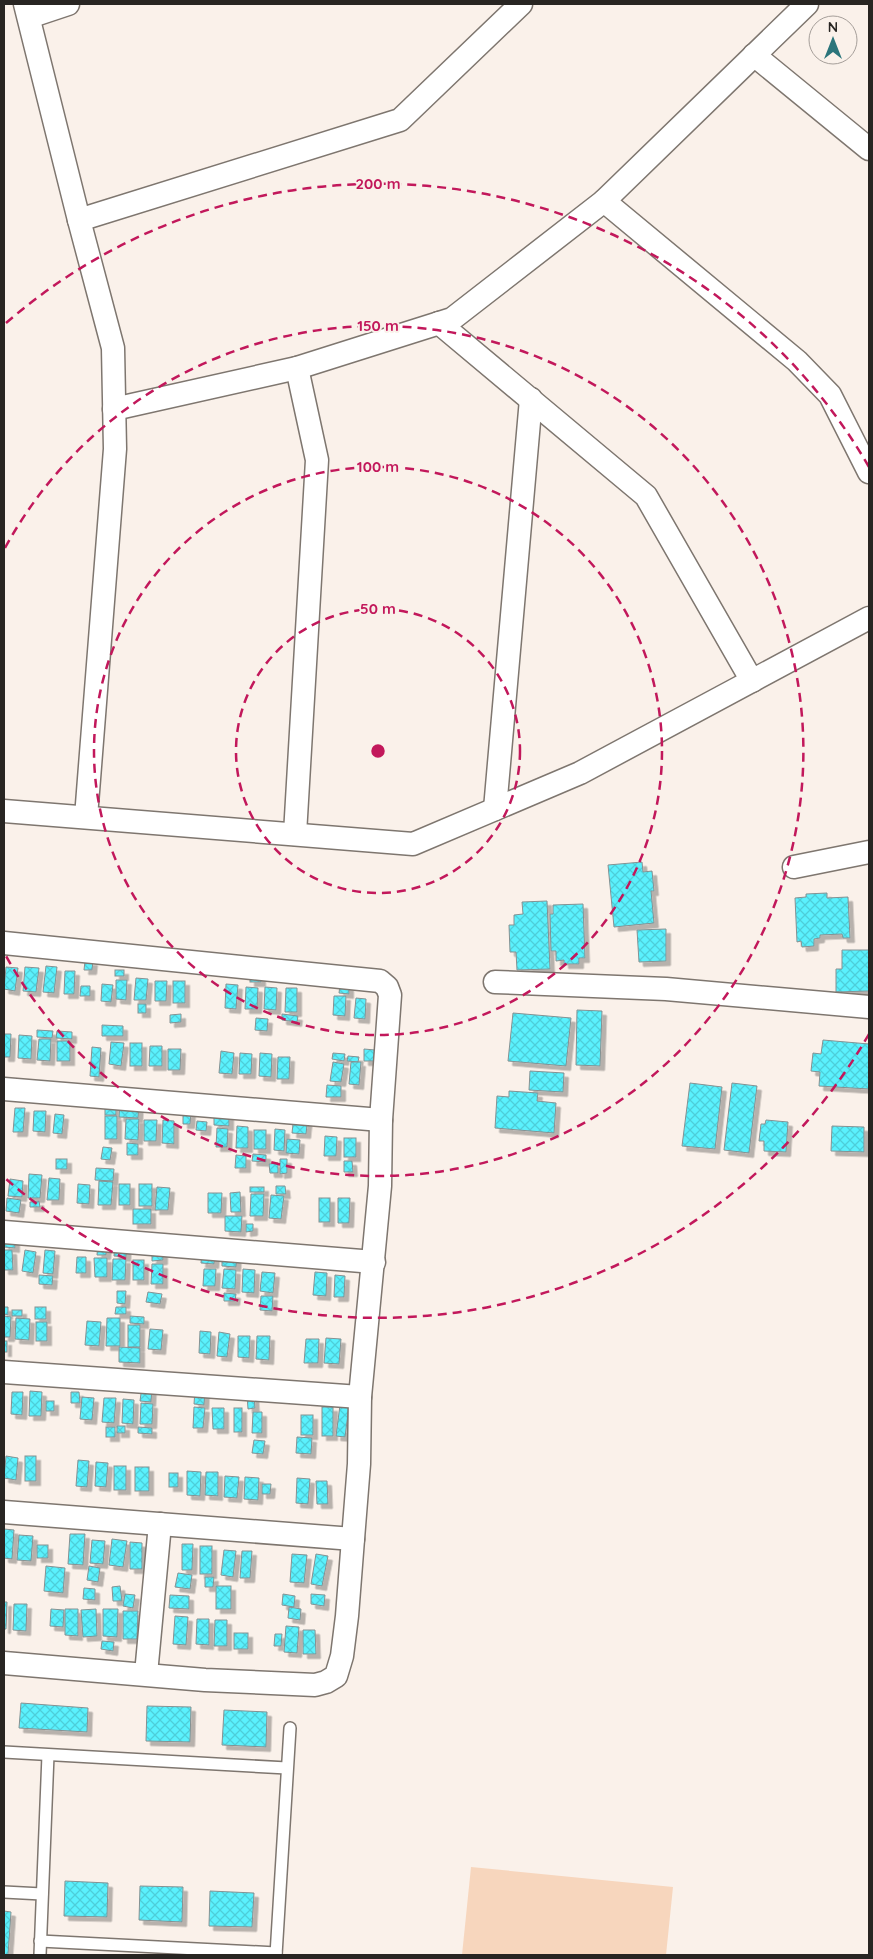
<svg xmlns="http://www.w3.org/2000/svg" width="873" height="1959" viewBox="0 0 873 1959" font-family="Quicksand,sans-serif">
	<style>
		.grass { fill: #f7d6bd }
		.building { fill: url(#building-cross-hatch); stroke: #859192; filter: url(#shadow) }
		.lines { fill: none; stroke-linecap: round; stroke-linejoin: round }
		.lane-casing { stroke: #7e766f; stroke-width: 14 }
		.street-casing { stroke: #7e766f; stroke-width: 25 }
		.lane { stroke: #fff; stroke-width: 11 }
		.street { stroke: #fff; stroke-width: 22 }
		.ring { fill: none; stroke: #c2185b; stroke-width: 2.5; stroke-dasharray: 9 6 }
		.centre { fill: #c2185b; stroke: #faf1ea; stroke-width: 2.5 }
		.ring-label { font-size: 15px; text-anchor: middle; font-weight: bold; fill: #c2185b; stroke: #faf1ea; stroke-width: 4; stroke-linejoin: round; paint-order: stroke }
	</style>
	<defs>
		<pattern id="building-cross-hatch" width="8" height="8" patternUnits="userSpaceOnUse" patternTransform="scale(1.25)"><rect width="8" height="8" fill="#5af1fd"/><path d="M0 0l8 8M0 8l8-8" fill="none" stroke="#4eced9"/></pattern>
		<filter id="shadow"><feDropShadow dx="4.5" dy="4.5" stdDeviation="0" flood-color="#0004"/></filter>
	</defs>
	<rect width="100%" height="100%" fill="#faf1ea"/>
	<polygon class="grass" points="471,1867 673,1887 666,1955 462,1955"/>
	<g class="building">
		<polygon points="642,862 643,872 652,871 654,891 651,891 654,923 614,927 608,865"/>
		<polygon points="827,893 827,898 848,897 850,938 843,938 842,934 820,935 820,938 814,939 814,946 802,947 801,941 797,942 795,898 806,897 806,894"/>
		<polygon points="547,901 550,969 517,970 516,952 510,952 509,925 514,925 514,915 523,914 522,902"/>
		<polygon points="583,904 585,958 579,958 579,964 564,964 564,960 556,961 556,951 551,951 550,914 553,914 553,905"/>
		<polygon points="666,929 666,961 639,962 637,930"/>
		<polygon points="842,950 869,950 869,991 836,992 836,969 842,969"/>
		<polygon points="85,961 93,961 92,970 84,970"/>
		<polygon points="46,966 57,967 54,993 43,992"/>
		<polygon points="6,967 18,968 15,991 4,989"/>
		<polygon points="25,967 39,968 36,992 23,991"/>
		<rect x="115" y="970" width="9" height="6"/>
		<polygon points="65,971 75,971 74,994 64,994"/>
		<rect x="250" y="972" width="11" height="10"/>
		<polygon points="136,978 148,979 146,1000 134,1000"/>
		<polygon points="116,980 127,980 126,1000 116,999"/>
		<polygon points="155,981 167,981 166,1001 155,1001"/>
		<rect x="173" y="981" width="12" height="22"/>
		<polygon points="102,984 113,985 111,1002 101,1001"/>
		<polygon points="226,984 238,985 236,1009 225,1008"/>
		<polygon points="340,985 349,986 349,994 339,993"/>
		<polygon points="81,986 90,986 90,996 80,996"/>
		<polygon points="246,987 258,988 257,1009 245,1009"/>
		<polygon points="265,987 277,988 276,1010 264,1009"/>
		<polygon points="286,988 297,988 297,1012 285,1012"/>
		<polygon points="334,996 346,996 345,1016 333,1015"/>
		<polygon points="356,998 366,999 365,1019 354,1018"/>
		<rect x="138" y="1004" width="8" height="9"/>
		<polygon points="577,1010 602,1011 600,1066 576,1065"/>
		<polygon points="513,1013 571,1018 566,1066 508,1061"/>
		<polygon points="181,1014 181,1022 170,1023 170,1015"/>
		<polygon points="282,1014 298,1016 297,1022 282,1020"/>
		<polygon points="256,1018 268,1019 267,1031 255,1030"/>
		<polygon points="102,1025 123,1026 123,1036 102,1036"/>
		<polygon points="37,1030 53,1031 52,1038 37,1037"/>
		<polygon points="57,1031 72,1032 72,1039 56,1038"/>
		<polygon points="4,1034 11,1034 10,1057 4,1057"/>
		<polygon points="19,1035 32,1036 31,1059 18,1058"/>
		<polygon points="39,1039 51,1039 50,1061 37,1060"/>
		<polygon points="823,1040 869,1044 869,1089 819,1086 820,1072 811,1071 813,1053 821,1054"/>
		<rect x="57" y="1041" width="13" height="20"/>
		<polygon points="111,1042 124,1043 121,1066 109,1064"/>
		<rect x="130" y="1043" width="12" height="23"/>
		<polygon points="150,1046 162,1046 162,1066 149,1066"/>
		<polygon points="92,1047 101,1048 99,1077 90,1076"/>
		<polygon points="168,1049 181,1049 180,1070 168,1070"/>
		<polygon points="364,1049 375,1050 375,1061 364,1061"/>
		<polygon points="221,1051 234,1053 232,1074 219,1073"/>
		<polygon points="240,1053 252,1054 251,1074 239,1074"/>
		<polygon points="260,1053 272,1054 271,1077 259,1076"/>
		<polygon points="333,1053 345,1054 344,1061 332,1059"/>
		<polygon points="348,1056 359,1057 358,1062 347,1061"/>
		<polygon points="278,1057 290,1057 289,1079 277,1079"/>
		<polygon points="333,1062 344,1064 341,1082 330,1081"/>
		<polygon points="351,1062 361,1062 359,1085 349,1084"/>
		<polygon points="530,1071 564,1073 563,1092 529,1090"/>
		<polygon points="690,1083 722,1087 715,1149 682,1146"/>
		<polygon points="732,1083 757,1086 749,1153 724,1150"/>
		<polygon points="327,1085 341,1086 341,1097 326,1097"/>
		<polygon points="509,1091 538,1093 537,1101 556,1103 554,1133 495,1128 497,1096 509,1097"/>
		<polygon points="120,1101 139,1102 138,1118 119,1117"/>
		<rect x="105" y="1102" width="11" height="13"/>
		<polygon points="15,1108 25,1108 23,1132 13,1132"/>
		<polygon points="34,1111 46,1111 45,1132 33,1131"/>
		<polygon points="214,1111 229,1112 229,1126 214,1125"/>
		<polygon points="183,1112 191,1112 190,1124 183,1124"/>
		<polygon points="55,1114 64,1115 62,1134 53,1133"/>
		<polygon points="294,1115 308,1116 306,1134 292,1133"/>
		<rect x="105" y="1116" width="12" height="23"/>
		<polygon points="126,1119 139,1119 138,1140 125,1139"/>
		<polygon points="144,1120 157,1120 156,1141 144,1141"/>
		<polygon points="163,1120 174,1121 174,1144 162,1143"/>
		<polygon points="766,1120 788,1122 786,1152 764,1151 764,1141 759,1141 761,1124 765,1124"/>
		<polygon points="197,1121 207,1122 206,1131 196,1130"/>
		<polygon points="237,1126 248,1127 248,1148 236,1148"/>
		<polygon points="832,1126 864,1127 864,1152 831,1151"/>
		<polygon points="217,1128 228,1129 227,1147 216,1147"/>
		<polygon points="275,1129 285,1130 284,1151 274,1150"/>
		<rect x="254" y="1130" width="12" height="19"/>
		<polygon points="325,1136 337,1137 336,1156 324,1156"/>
		<rect x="344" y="1138" width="12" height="19"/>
		<polygon points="287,1139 300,1140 299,1154 286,1153"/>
		<polygon points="127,1143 138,1144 138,1155 127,1155"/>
		<polygon points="103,1147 112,1148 110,1160 101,1159"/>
		<polygon points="253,1154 266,1155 266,1162 252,1161"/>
		<polygon points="236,1155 246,1156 246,1168 235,1168"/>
		<rect x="56" y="1159" width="11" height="10"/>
		<polygon points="280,1159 287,1159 287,1173 280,1174"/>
		<polygon points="344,1161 352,1161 353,1172 344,1172"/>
		<polygon points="278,1163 278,1173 270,1173 269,1164"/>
		<polygon points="96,1168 114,1169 113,1181 95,1180"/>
		<polygon points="29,1174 42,1175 40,1198 28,1198"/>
		<polygon points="49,1178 60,1179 59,1200 47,1200"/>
		<polygon points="10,1179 23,1181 22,1197 8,1196"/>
		<polygon points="99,1181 113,1182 111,1205 98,1205"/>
		<polygon points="78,1184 90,1185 89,1204 77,1203"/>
		<rect x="119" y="1184" width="11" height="21"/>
		<rect x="139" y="1184" width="13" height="22"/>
		<polygon points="276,1186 285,1186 286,1194 276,1194"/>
		<polygon points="157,1187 170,1188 168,1210 155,1210"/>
		<rect x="250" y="1187" width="14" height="5"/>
		<polygon points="240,1192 241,1212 231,1212 230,1193"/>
		<polygon points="208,1193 222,1193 221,1213 208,1213"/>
		<polygon points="251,1194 264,1194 263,1216 250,1216"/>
		<polygon points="271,1195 284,1196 281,1219 269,1218"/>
		<polygon points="7,1198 21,1200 19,1213 6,1211"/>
		<rect x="319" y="1198" width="11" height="24"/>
		<polygon points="338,1198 350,1198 349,1223 338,1223"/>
		<polygon points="39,1201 40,1207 30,1207 30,1202"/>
		<rect x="133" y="1209" width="18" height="15"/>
		<polygon points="225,1216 242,1216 241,1232 225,1231"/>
		<polygon points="246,1224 253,1224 253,1231 246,1232"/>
		<polygon points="5,1236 15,1237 15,1248 4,1247"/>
		<polygon points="98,1242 107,1242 106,1255 97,1255"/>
		<polygon points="115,1243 127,1244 126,1257 114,1256"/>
		<polygon points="152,1247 163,1247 163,1260 152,1261"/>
		<polygon points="4,1250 12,1250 13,1270 4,1270"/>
		<polygon points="25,1250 36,1252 33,1273 22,1271"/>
		<polygon points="45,1250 55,1251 53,1274 43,1273"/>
		<polygon points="202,1252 215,1253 214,1264 201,1263"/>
		<polygon points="222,1255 237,1256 236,1267 222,1266"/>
		<polygon points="77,1257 86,1257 86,1273 76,1273"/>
		<polygon points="94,1258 107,1258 107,1277 95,1277"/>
		<polygon points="113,1259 126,1259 125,1280 112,1280"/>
		<rect x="133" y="1260" width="11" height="20"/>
		<polygon points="152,1264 163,1264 163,1284 151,1284"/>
		<polygon points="204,1269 216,1269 215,1286 203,1286"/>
		<polygon points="224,1269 236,1270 235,1289 222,1288"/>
		<polygon points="243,1269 255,1270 254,1293 242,1292"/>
		<polygon points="262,1272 275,1273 273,1293 260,1291"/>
		<polygon points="315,1272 327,1273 326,1296 313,1295"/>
		<polygon points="39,1275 53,1276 52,1285 39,1284"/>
		<polygon points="335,1275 345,1276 344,1297 334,1297"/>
		<polygon points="117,1291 126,1291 125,1304 117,1303"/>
		<polygon points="148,1292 162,1294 160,1304 146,1302"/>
		<polygon points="224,1293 236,1294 235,1301 224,1301"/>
		<polygon points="261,1296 273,1296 272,1311 260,1310"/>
		<polygon points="4,1307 8,1307 8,1315 4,1314"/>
		<rect x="35" y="1307" width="11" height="12"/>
		<polygon points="116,1307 126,1307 126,1314 115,1314"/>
		<rect x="12" y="1310" width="10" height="6"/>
		<polygon points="4,1316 11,1317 10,1337 4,1337"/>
		<polygon points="130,1316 144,1317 144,1324 130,1323"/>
		<polygon points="16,1318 30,1319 29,1340 15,1339"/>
		<polygon points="107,1318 120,1318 120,1346 106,1346"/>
		<polygon points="87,1321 101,1322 99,1346 85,1345"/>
		<rect x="36" y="1322" width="11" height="19"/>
		<rect x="128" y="1325" width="12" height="22"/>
		<polygon points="150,1329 163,1330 161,1350 148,1349"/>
		<polygon points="200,1331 211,1332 210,1354 199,1353"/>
		<polygon points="219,1332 230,1334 227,1357 217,1356"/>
		<polygon points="238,1336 250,1336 249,1358 238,1357"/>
		<polygon points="257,1336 270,1336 269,1360 256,1359"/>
		<polygon points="326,1338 341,1339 339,1364 324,1363"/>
		<polygon points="306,1339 319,1339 318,1363 304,1363"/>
		<rect x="4" y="1341" width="3" height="11"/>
		<polygon points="119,1347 140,1348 140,1363 119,1362"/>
		<polygon points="142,1386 152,1387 151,1402 140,1401"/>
		<polygon points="195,1390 205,1390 204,1405 194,1404"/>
		<polygon points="30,1391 42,1392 41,1416 29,1416"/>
		<polygon points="12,1392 23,1392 22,1415 11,1414"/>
		<polygon points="71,1392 79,1392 80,1403 71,1403"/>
		<polygon points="247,1395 254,1395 255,1408 248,1409"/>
		<polygon points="82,1397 94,1398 92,1420 80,1419"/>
		<polygon points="104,1398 116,1398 114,1423 102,1422"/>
		<polygon points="123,1399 134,1400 133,1424 122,1423"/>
		<rect x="46" y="1401" width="8" height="10"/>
		<polygon points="141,1403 153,1404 152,1424 140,1424"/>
		<polygon points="340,1405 349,1406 345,1437 336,1436"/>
		<polygon points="194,1407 205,1408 203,1428 193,1428"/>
		<rect x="322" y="1407" width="11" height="29"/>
		<polygon points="212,1408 224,1408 224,1429 213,1429"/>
		<rect x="234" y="1408" width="8" height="24"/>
		<polygon points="253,1412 262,1412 262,1433 252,1433"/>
		<rect x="301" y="1415" width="12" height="20"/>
		<rect x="117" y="1426" width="8" height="7"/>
		<rect x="106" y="1427" width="9" height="10"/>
		<polygon points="138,1427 152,1428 152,1434 138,1433"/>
		<polygon points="297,1437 312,1438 311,1454 296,1453"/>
		<polygon points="254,1440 265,1441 263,1454 252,1453"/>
		<polygon points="6,1456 18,1458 16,1480 4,1478"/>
		<rect x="25" y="1456" width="11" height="25"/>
		<polygon points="78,1460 89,1461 87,1487 76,1486"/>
		<polygon points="96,1462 108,1463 106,1487 95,1486"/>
		<rect x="114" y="1466" width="12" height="24"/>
		<rect x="135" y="1467" width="14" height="24"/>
		<polygon points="187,1471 201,1472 200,1496 187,1495"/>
		<polygon points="206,1472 218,1472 218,1496 205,1495"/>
		<rect x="169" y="1473" width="9" height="14"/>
		<polygon points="225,1476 239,1477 237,1498 224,1497"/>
		<polygon points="245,1477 259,1478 258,1500 244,1499"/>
		<polygon points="297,1478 310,1479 308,1504 296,1503"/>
		<polygon points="316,1481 327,1481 328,1504 317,1504"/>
		<polygon points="262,1484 271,1484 270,1494 262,1494"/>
		<polygon points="4,1529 14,1530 12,1559 4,1558"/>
		<polygon points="70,1534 85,1534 83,1565 68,1564"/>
		<polygon points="19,1535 33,1536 31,1561 17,1560"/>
		<polygon points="112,1539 127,1541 123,1567 109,1565"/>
		<polygon points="92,1540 105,1541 103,1564 90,1563"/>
		<polygon points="130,1542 142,1543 142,1569 130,1569"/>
		<polygon points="182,1544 193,1544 192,1570 182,1570"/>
		<rect x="37" y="1545" width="11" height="13"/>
		<rect x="200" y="1546" width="12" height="28"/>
		<polygon points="224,1550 236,1551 233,1577 221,1575"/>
		<polygon points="242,1551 252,1551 250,1578 240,1578"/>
		<polygon points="292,1554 307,1555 304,1583 290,1582"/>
		<polygon points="316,1554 328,1556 322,1586 311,1584"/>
		<polygon points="46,1566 65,1568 63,1593 44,1591"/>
		<polygon points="89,1566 100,1568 98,1582 87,1580"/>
		<polygon points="178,1573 192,1575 190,1589 175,1587"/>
		<polygon points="205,1577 214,1577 213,1587 205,1587"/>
		<polygon points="120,1586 122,1601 113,1601 112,1587"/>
		<rect x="216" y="1586" width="15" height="23"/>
		<polygon points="84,1588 95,1589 95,1600 83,1599"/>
		<polygon points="125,1594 135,1595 133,1608 123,1606"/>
		<polygon points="283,1594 295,1596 294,1607 282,1605"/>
		<polygon points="311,1594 325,1595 324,1606 311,1604"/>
		<polygon points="170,1595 189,1596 189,1609 169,1608"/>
		<polygon points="4,1602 7,1602 6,1629 4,1629"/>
		<polygon points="14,1604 27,1604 26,1631 13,1630"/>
		<polygon points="289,1607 301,1609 300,1620 288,1618"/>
		<polygon points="51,1609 64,1610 63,1627 50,1626"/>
		<polygon points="65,1609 78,1609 78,1636 65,1635"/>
		<polygon points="96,1609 97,1636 83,1637 81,1610"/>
		<polygon points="103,1609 118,1609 117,1637 103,1636"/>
		<polygon points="123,1611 138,1611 137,1639 123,1639"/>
		<polygon points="175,1616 188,1617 186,1645 173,1644"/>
		<polygon points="197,1619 209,1619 209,1645 196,1644"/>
		<polygon points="215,1620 227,1620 227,1646 214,1646"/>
		<polygon points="286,1626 299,1627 297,1653 284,1652"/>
		<polygon points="303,1630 315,1630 316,1654 303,1654"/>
		<rect x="234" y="1633" width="14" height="16"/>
		<polygon points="275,1634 282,1634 281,1646 274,1646"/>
		<polygon points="102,1641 114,1642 113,1651 101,1649"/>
		<polygon points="21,1703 88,1708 87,1732 19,1728"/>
		<polygon points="147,1706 191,1707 190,1742 146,1741"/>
		<polygon points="224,1710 267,1712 266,1747 222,1745"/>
		<polygon points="65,1881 108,1883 107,1917 64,1916"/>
		<polygon points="140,1886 183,1887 182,1922 139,1920"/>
		<polygon points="210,1891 254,1893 252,1927 209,1926"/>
		<polygon points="4,1911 11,1912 8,1955 4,1955"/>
	</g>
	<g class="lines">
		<g class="lane-casing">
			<g id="lane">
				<polyline points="4,1752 287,1768"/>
				<polyline points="4,1892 42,1894"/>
				<polyline points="40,1941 276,1953"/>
				<polyline points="40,1955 48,1755"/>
				<polyline points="276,1955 290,1728"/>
			</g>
		</g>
		<g class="street-casing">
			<g id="street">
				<polyline points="25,4 79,220 113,348 115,449 86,817"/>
				<polyline points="29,17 68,4"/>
				<polyline points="754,55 869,149"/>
				<polyline points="604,201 797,361 830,395 869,472"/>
				<polyline points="79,220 400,120 521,4"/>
				<polyline points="439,323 646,496 752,681"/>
				<polyline points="114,409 297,368 452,319 604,201 807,4"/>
				<polyline points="495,809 531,399"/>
				<polyline points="4,811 413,844 580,773 869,618"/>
				<polyline points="295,834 317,460 297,368"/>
				<polyline points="794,867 869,852"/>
				<polyline points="4,943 380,981 387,987 390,995 381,1120 380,1186 360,1397 359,1464 353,1539 347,1616 342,1656 336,1676 326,1682 315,1685 205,1680 4,1663"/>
				<polyline points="495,982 666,989 869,1007"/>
				<polyline points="4,1089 381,1120"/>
				<polyline points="4,1232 374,1262"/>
				<polyline points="4,1372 360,1397"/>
				<polyline points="4,1512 353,1539"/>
				<polyline points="146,1674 160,1524"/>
			</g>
		</g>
		<use href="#lane" class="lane"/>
		<use href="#street" class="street"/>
	</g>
	<g class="ring">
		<circle cx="378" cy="751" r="142"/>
		<circle cx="378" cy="751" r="284"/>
		<path d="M5 548A425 425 0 1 1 5 954"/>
		<path d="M869 1034A567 567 0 0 1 6 1179M6 323A567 567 0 0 1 869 467"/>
	</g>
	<circle cx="378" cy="751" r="8" class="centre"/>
	<g class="ring-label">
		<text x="378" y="189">200 m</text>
		<text x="378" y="331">150 m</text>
		<text x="378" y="472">100 m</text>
		<text x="378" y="614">50 m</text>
	</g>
	<rect width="873" height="1959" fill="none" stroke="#282522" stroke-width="10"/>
	<g transform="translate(833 40)"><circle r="24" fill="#faf1ea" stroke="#a69f9a"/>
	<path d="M0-4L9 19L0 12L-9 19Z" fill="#2b757b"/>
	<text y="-8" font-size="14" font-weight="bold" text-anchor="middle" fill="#282522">N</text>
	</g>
</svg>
